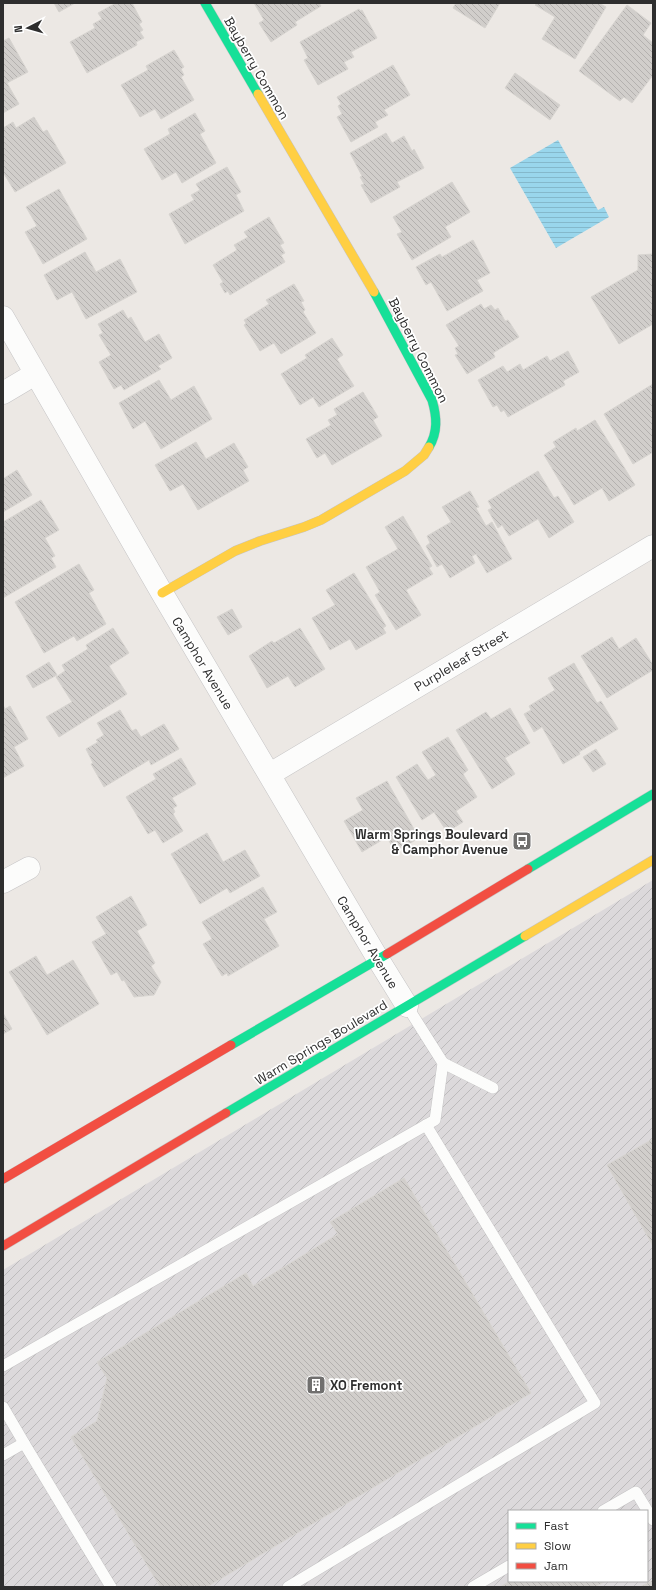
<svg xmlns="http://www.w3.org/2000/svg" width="656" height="1590" viewBox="0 0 656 1590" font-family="'Space Grotesk',sans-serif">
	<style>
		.industrial { fill: url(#industrial-furrows); fill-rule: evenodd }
		.water { fill: url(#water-rules) }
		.building { fill: url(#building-back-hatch); stroke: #d7d4d0 }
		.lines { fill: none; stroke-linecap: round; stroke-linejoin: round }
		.lane-casing { stroke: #c5c4c5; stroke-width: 12 }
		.street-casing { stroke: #c5c4c5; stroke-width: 23 }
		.fast-casing { stroke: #c5c4c5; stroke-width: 10 }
		.slow-casing { stroke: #c5c4c5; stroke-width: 10 }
		.jam-casing { stroke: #c5c4c5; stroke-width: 10 }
		.lane { stroke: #fcfcfb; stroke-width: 11 }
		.street { stroke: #fcfcfb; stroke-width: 22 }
		.fast { stroke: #16e098; stroke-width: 9 }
		.slow { stroke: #ffcf43; stroke-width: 9 }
		.jam { stroke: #f24e42; stroke-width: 9 }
		.labels { text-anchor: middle; stroke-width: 3.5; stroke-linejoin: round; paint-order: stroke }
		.street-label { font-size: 13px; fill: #2e2e2e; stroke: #fff }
		.poi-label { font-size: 13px; font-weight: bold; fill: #2e2e2e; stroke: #fff; text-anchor: end }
	</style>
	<defs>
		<pattern id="industrial-furrows" width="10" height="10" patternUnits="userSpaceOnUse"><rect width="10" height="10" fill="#dcd9db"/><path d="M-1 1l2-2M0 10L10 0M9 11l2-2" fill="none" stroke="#bdbbbc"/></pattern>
		<pattern id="water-rules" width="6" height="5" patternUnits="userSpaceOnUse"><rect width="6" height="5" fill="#99d6ec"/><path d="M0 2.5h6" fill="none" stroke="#84b8cb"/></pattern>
		<pattern id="building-back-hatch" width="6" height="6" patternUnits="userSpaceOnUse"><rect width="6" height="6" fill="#d1cecb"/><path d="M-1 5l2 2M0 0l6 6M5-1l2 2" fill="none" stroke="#b4b1af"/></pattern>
	</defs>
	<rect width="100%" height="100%" fill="#ece8e4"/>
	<path class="industrial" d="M653,880V1587H3V1270ZM509,1511H647V1581H509Z"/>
	<polygon class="water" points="558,140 598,210 604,207 609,217 556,248 510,168"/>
	<g class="building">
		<polygon points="54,3 75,3 59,12"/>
		<polygon points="116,3 132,3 142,22 139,24 143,30 140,32 144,38 136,42 137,45 87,73 70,42 95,28 93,24 102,19 98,13"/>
		<polygon points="254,3 319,3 321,6 295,22 297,25 271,42 259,23 264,20"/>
		<polygon points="456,3 500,3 485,28 453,8"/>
		<polygon points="537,3 599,3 606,7 575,59 542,39 555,17 535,5"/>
		<polygon points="627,5 651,23 643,35 653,43 653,75 632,103 624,97 620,101 579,71"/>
		<polygon points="359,9 360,11 362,10 377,38 351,52 354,57 344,62 348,69 318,85 304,60 308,58 300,42"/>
		<polygon points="9,38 28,72 7,83 19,104 3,113 3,41"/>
		<polygon points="174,50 184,67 181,69 184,75 181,77 194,100 161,119 155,109 140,117 121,85 148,70 146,66"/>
		<polygon points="393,65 410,95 384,110 388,115 375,122 378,127 351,142 337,117 342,114 338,106 341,104 337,97"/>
		<polygon points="515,73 560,105 550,120 505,88"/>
		<polygon points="195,113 205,131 200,134 216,163 182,183 176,172 162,180 144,149 170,134 168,129"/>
		<polygon points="34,117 43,132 47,130 66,163 15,192 3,172 3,128 13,122 16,128"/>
		<polygon points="386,133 392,143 404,136 412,151 414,149 424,168 397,182 400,187 371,203 361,185 364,184 360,177 362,176 350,153"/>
		<polygon points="227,167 241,192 236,195 244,211 185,244 169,214 194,200 191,195 200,190 196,184"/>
		<polygon points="452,182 470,212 445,227 451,237 412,260 397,234 402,232 393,217"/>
		<polygon points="59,189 87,239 43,264 25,232 37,226 26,207"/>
		<polygon points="269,217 284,243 280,245 285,253 281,255 285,262 230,295 228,291 225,293 220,284 223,282 213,265 237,250 234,245 248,237 244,232"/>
		<polygon points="473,240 490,273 477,280 483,291 447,311 431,282 426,285 416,267 440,254 442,257"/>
		<polygon points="85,252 96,272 120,259 137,292 86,319 72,292 57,300 44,275"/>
		<polygon points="653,254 653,324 619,344 591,297 638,270 638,255"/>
		<polygon points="294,284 304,301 301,302 305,310 303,312 316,333 281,354 274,343 260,351 244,325 246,323 244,320 269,304 266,300"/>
		<polygon points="481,304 484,309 491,305 495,310 498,308 505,321 508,320 519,337 493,353 495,357 467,374 455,355 458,354 455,348 459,346 446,325"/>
		<polygon points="123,310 128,319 131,317 145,342 159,334 172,358 158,366 161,369 124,390 121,385 114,389 99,362 111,355 99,335 103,333 98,324"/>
		<polygon points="332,338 343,355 337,359 354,386 319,407 313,397 300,405 281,374 307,358 305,355"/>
		<polygon points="568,351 579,372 563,381 565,385 508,417 504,410 501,412 497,405 493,407 478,380 503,366 507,372 520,364 523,370 547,356 550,361"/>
		<polygon points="159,380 171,400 194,386 212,419 161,449 145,421 133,429 119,403"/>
		<polygon points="653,384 653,452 633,464 604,414"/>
		<polygon points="363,392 378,417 373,420 382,436 332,465 325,453 317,458 306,439 331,425 328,420 337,415 334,409"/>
		<polygon points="595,420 635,485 609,501 602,488 574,505 544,455 556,447 553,442 576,428 577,431"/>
		<polygon points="196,442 206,459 234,443 248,467 243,470 249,481 198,510 183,484 170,491 155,465"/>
		<polygon points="17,470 32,495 3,512 3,479"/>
		<polygon points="538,471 554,498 558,496 574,522 549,538 538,519 509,536 502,525 498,528 488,510 492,508 488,501"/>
		<polygon points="470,491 479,507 476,508 486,526 492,522 512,559 487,573 476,554 472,556 475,563 450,578 442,564 437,567 426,546 430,543 427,536 451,522 442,507"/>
		<polygon points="41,500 59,530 45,538 55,556 51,558 56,567 3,598 3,522"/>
		<polygon points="403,516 432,566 429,568 433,574 406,590 421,615 396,630 375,595 380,592 366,567 398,549 385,527"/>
		<polygon points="79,564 94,590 89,593 106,624 77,641 74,636 44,653 15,602"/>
		<polygon points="354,573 386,626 383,628 386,633 356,650 350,639 330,650 312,618 335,605 326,590"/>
		<polygon points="232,609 242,627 228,635 217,617"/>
		<polygon points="113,628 129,653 109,666 127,694 59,737 46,717 72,702 56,677 65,671 62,665 88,649 86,645"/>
		<polygon points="300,628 325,669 295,687 288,676 267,688 249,656 272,641 274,643"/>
		<polygon points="612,637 619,649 636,638 653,665 653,670 607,698 581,656"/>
		<polygon points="49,662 57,675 33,688 26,676"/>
		<polygon points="574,663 597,703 601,701 618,729 579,752 580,754 563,764 542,727 534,732 524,714 531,710 529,706 555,690 548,678"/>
		<polygon points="3,705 5,709 10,706 28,739 14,747 24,766 3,778"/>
		<polygon points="510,708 530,743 505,758 515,774 492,789 456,730 486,712 491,719"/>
		<polygon points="120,710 132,731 136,729 141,737 164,724 179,749 151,765 149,760 104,787 91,764 93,763 86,749 98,742 96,740 104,735 97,723"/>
		<polygon points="448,737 468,770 463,774 477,797 456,811 463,822 447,832 434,812 422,820 396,777 417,764 428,780 436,775 422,752"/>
		<polygon points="596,749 606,764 593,772 583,757"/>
		<polygon points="181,758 196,784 172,798 177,806 173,808 175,812 173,814 183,831 163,843 155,830 148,834 126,797 156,779 153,774"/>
		<polygon points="387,781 419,838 395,852 387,837 362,852 344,821 363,810 356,798"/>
		<polygon points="207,833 223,862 245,850 260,876 230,893 227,888 200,904 171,854"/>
		<polygon points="263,887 277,912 264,919 279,946 228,976 227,973 222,976 203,944 212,939 202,922"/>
		<polygon points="131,896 147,925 137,931 155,963 151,966 161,982 154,995 134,997 124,980 122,981 117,972 111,975 92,942 106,934 96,917"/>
		<polygon points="36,956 47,975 73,960 99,1004 47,1035 9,972"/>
		<polygon points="3,1013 12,1029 3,1034"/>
		<polygon points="653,1139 653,1246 607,1165"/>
		<polygon points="404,1178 531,1393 207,1587 160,1587 71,1437 97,1421 107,1378 97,1362 246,1273 253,1286 338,1234 330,1222"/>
		<polygon points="653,1580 653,1587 640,1587"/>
		<polygon points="510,1581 606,1581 595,1587 500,1587"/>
	</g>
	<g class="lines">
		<g class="lane-casing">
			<g id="lane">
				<polyline points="443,1063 493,1088"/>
				<polyline points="3,1366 435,1120 443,1063 407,1006"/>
				<polyline points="3,1407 24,1443 3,1455"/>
				<polyline points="24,1443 111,1587"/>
				<polyline points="603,1511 636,1492 653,1520"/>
				<polyline points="288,1587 595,1403 426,1125"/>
				<polyline points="473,1587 509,1566"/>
			</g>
		</g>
		<g class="street-casing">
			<g id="street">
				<polyline points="3,317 162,593 378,959 407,1006"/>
				<polyline points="3,393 35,374"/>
				<polyline points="270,774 653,546"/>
				<polyline points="3,882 29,868"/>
			</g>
		</g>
		<g class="fast-casing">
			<g id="fast">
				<polyline points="205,3 258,94"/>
				<path d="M374,292L432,400C437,417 438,432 429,447"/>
				<polyline points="528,869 653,794"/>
				<polyline points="231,1045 387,954"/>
				<polyline points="226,1113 525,936"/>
			</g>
		</g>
		<g class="slow-casing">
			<g id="slow">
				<polyline points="258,94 374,292"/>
				<polyline points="162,593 235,551 260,541 304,527 321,520 405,471 424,455 429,447"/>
				<polyline points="525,936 653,860"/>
			</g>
		</g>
		<g class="jam-casing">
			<g id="jam">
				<polyline points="387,954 528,869"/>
				<polyline points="3,1179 231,1045"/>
				<polyline points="3,1246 226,1113"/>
			</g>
		</g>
		<use href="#lane" class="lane"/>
		<use href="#street" class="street"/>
		<use href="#fast" class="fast"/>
		<use href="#slow" class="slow"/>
		<use href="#jam" class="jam"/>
	</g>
	<defs>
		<g id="bus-square" transform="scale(1)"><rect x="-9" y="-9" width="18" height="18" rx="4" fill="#706f6e" stroke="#fff"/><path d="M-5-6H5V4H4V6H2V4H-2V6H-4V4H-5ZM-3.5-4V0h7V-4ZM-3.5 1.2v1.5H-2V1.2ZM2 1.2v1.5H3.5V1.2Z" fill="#fff"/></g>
		<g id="building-square" transform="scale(1)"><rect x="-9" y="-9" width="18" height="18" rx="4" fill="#706f6e" stroke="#fff"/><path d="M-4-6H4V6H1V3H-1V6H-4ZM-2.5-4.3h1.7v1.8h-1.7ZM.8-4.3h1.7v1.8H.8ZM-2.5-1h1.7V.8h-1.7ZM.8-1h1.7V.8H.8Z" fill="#fff"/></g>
	</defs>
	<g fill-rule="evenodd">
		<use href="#bus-square" x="522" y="841"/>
		<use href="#building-square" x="316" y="1385"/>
	</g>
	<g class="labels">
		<g class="street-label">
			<text transform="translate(257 68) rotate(60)" y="5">Bayberry Common</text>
			<text transform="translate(419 350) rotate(63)" y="5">Bayberry Common</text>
			<text transform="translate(461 660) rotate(-31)" y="5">Purpleleaf Street</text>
			<text transform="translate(203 663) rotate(59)" y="5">Camphor Avenue</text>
			<text transform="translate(368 942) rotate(59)" y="5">Camphor Avenue</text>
			<text transform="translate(321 1042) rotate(-31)" y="5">Warm Springs Boulevard</text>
		</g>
		<g class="poi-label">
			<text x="508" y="839">Warm Springs Boulevard<tspan x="508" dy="15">&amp; Camphor Avenue</tspan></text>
			<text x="330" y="1390" text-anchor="start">XO Fremont</text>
		</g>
	</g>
	<rect width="656" height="1590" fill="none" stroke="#2e2e2e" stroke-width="8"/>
	<rect x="508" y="1510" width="140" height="72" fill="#ffffff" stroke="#ababab"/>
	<rect x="516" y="1523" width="20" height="6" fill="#16e098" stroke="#ababab"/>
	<text x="544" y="1530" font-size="12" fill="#2e2e2e">Fast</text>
	<rect x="516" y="1543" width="20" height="6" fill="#ffcf43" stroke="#ababab"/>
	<text x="544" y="1550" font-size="12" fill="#2e2e2e">Slow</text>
	<rect x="516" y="1563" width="20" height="6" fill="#f24e42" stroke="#ababab"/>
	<text x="544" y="1570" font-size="12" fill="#2e2e2e">Jam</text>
	<g transform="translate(28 28) rotate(264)" stroke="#ffffff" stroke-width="3" paint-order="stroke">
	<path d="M0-3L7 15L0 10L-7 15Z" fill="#2e2e2e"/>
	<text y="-6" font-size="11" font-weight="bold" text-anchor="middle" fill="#2e2e2e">N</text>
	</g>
</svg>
